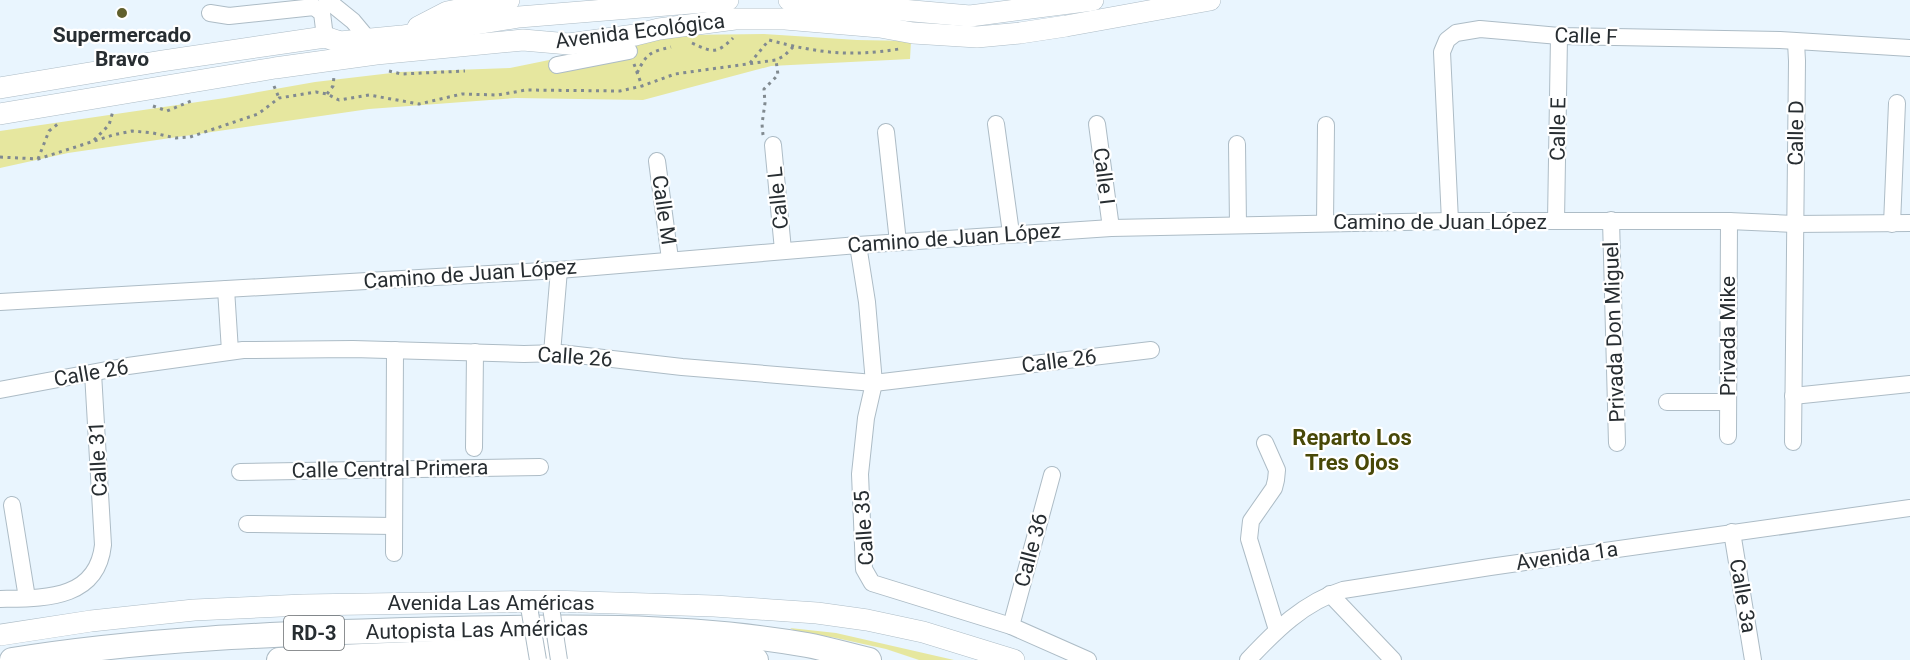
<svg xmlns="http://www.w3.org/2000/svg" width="1910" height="660" viewBox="0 0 1910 660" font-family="Roboto,sans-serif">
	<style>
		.green { fill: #e6e79f }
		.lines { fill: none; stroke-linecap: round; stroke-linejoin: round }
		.minor-casing { stroke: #adbcc6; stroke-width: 18 }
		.major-casing { stroke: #adbcc6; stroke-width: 22 }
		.highway-casing { stroke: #adbcc6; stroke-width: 26 }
		.path { stroke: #818a90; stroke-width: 3; stroke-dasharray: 3 4.5; stroke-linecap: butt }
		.minor { stroke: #fff; stroke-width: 16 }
		.major { stroke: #fff; stroke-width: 21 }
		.highway { stroke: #fff; stroke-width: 24 }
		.minor-bridge-casing { stroke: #adbcc6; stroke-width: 18; stroke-linecap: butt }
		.minor-bridge { stroke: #fff; stroke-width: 16 }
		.poi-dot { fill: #60602d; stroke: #fff; stroke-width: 2 }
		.labels { text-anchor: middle; stroke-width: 4.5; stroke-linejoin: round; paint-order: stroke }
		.shield { fill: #fff; stroke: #686c6f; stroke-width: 1.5 }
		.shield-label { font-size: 20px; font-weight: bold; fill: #272d31 }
		.street-label { font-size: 21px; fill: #272d31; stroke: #fff }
		.poi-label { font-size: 21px; font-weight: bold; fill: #272d31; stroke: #fff }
		.neighbourhood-label { font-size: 22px; font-weight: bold; fill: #484807; stroke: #fff }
	</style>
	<rect width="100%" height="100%" fill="#e9f5fe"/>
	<g class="green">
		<polygon points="764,34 857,40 911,41 910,59 771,66 643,100 516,98 369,109 68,153 0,168 0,131 225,98 315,82 400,72 510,68 603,49 684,35"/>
		<polygon points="790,628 836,633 954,660 919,660 886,649 836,638 795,631"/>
	</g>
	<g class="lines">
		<g class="minor-casing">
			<g id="minor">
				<polyline points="327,0 353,21 368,39"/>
				<polyline points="210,13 229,16 314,7 322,13 325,37"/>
				<polyline points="557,65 629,51"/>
				<polyline points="996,124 1011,233"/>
				<polyline points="1097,124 1111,228"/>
				<polyline points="886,132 898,242"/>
				<polyline points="1237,144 1238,225"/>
				<polyline points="773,145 783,250"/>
				<polyline points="657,161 670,259"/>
				<polyline points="1611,220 1617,443"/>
				<polyline points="1450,221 1442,52 1447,40 1456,33 1480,29 1559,36 1780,40 1910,48"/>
				<polyline points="1556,221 1559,36"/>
				<polyline points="1325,223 1326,125"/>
				<polyline points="1892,224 1897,103"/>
				<polyline points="858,245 867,302 874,383 866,418 860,474 864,569 872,583 1011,626 1088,660"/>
				<polyline points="226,289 230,351"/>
				<polyline points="0,302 559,270 858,245 1111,228 1450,221 1729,221 1794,224 1910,223"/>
				<polyline points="552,353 559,270"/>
				<polyline points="0,390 128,366 243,350 353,349 524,354 560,353 682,367 874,383 1151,350"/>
				<polyline points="1793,396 1910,384"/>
				<polyline points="1667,402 1728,402"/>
				<polyline points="1728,436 1729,221"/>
				<polyline points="1793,442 1797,61 1796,42"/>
				<polyline points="1265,443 1277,470 1276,480 1274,488 1251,521 1249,539 1277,630"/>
				<polyline points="474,448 475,352"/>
				<polyline points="240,472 540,467"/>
				<polyline points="12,505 27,598"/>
				<polyline points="247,524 394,526"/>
				<polyline points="1732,532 1753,660"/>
				<polyline points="394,553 395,350"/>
				<polyline points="1330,594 1393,660"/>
				<path d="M0,599C44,598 97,600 103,545L93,373"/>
				<polyline points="1011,626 1052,475"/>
				<path d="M1248,660C1275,631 1304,602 1343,590L1490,567L1910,508"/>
			</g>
		</g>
		<g class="major-casing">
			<g id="major">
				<polyline points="789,0 970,16 1093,0"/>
				<polyline points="418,27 447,12 509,0"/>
				<polyline points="0,88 162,61 325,37 340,42 402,36 519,17 728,0"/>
				<polyline points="0,114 275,68 376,54 523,40 569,44 635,35 659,29 735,19 785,19 880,27 913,33 977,37 1020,33 1066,26 1210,0"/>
				<polyline points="0,635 91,621 194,610 303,605 550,601 714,606 817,613 867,620 923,632 1014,660"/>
			</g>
		</g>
		<g class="highway-casing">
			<g id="highway">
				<path d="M12,660C142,639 274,634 405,630C538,627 675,622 807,645C828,649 848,655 869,660"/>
				<path d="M279,660C438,653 597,642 756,660"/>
			</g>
		</g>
		<g class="path">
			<path d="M692,43C712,52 716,55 733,38"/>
			<path d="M750,63L769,40C818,53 849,57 899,49"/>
			<polyline points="634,64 642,86"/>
			<polyline points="389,71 401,74 465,71"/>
			<path d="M637,73C647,53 650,52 671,47"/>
			<polyline points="274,86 279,98"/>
			<polyline points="327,94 333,86 334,76"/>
			<polyline points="153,106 167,111 191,101"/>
			<polyline points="763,135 762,124 765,103 764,89 778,75 776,60"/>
			<polyline points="94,140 109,125 113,111"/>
			<polyline points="0,157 38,159 113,135 132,131 153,133 176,138 190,137 258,114 279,98 316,92 327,94 339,100 369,95 419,104 462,94 498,95 526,90 620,91 642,86 675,74 776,60 784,56 793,47"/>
			<polyline points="38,159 49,131 59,123"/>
		</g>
		<use href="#minor" class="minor"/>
		<use href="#major" class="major"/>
		<use href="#highway" class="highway"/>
		<g class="minor-bridge-casing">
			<g id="minor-bridge">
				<polyline points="528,601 538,660"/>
				<polyline points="550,601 559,660"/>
			</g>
		</g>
		<use href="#minor-bridge" class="minor-bridge"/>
	</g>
	<circle class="poi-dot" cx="122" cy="13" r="6"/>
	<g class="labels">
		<rect class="shield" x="284" y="616" width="60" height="34" rx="4.5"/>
		<g class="shield-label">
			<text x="314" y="640">RD-3</text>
		</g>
		<g class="street-label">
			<text transform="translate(640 31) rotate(-7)" y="7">Avenida Ecológica</text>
			<text transform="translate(1586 36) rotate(2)" y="7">Calle F</text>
			<text transform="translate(1558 129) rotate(-89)" y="7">Calle E</text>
			<text transform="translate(1796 133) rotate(-89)" y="7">Calle D</text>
			<text transform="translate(1104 176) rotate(83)" y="7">Calle I</text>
			<text transform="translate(778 198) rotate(-96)" y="7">Calle L</text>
			<text transform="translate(664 210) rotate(82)" y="7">Calle M</text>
			<text x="1440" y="229">Camino de Juan López</text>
			<text transform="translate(954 238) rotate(-4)" y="7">Camino de Juan López</text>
			<text transform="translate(470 274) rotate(-4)" y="7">Camino de Juan López</text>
			<text transform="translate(1614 332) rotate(-92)" y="7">Privada Don Miguel</text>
			<text transform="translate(1728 336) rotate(-90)" y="7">Privada Mike</text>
			<text transform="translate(575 357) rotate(4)" y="7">Calle 26</text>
			<text transform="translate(1059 361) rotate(-7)" y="7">Calle 26</text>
			<text transform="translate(91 373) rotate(-10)" y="7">Calle 26</text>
			<text transform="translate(98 459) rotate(-93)" y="7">Calle 31</text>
			<text transform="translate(390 469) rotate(-1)" y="7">Calle Central Primera</text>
			<text transform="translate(864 528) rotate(-94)" y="7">Calle 35</text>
			<text transform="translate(1031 550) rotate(-75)" y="7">Calle 36</text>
			<text transform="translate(1567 556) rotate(-8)" y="7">Avenida 1a</text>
			<text transform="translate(1743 596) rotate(80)" y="7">Calle 3a</text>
			<text x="491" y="610">Avenida Las Américas</text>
			<text transform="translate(477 630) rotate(-1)" y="7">Autopista Las Américas</text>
		</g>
		<g class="poi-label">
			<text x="122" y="42">Supermercado<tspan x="122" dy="24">Bravo</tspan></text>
		</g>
		<g class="neighbourhood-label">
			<text x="1352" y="445">Reparto Los<tspan x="1352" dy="25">Tres Ojos</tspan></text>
		</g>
	</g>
</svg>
